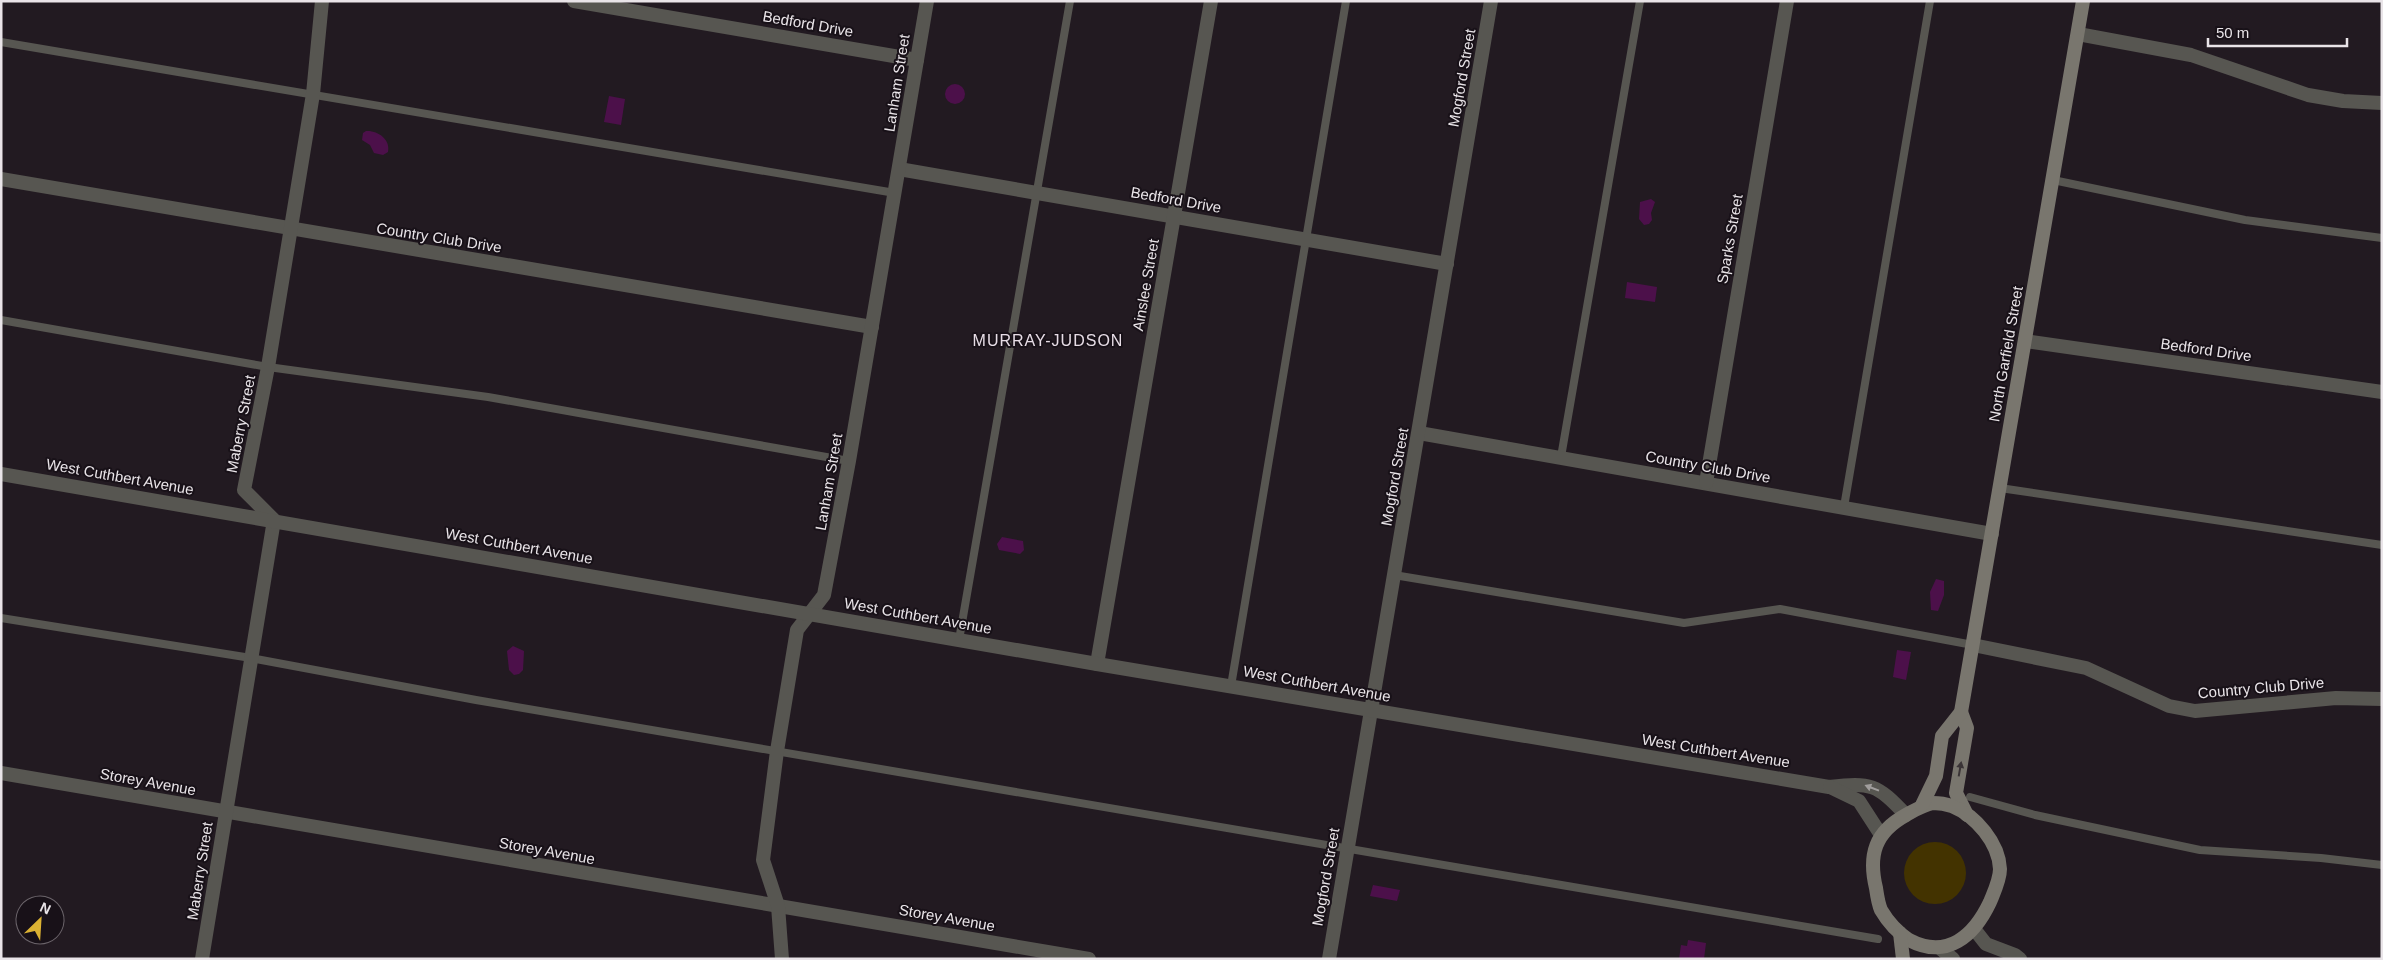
<svg xmlns="http://www.w3.org/2000/svg" width="2383" height="960" viewBox="0 0 2383 960" font-family="Helvetica,sans-serif">
	<style>
		.green { fill: #433300 }
		.water { fill: #4c104a }
		.lines { fill: none; stroke-linecap: round; stroke-linejoin: round }
		.service { stroke: #575651; stroke-width: 8 }
		.minor { stroke: #575651; stroke-width: 14 }
		.tertiary { stroke: #575651; stroke-width: 14 }
		.secondary { stroke: #79766e; stroke-width: 14 }
		.oneway { fill: #3a3436 }
		.oneway2 { fill: #a09d9c }
		.labels { text-anchor: middle; stroke-width: 4; stroke-linejoin: round; paint-order: stroke }
		.street-label { font-size: 15px; fill: #e9e4e8; stroke: #181118 }
		.neighbourhood-label { font-size: 16px; letter-spacing: 1px; fill: #e7dde6; stroke: #181118 }
	</style>
	<rect width="100%" height="100%" fill="#221a21"/>
	<circle class="green" cx="1935" cy="873" r="31"/>
	<g class="water">
		<circle cx="955" cy="94" r="10"/>
		<polygon points="609,96 625,99 621,125 604,122"/>
		<path d="M366,131C377,130 391,139 388,152L383,155L374,153L370,145L362,140L363,133Z"/>
		<polygon points="1651,199 1655,202 1651,213 1652,220 1649,224 1644,225 1639,219 1640,202"/>
		<polygon points="1627,282 1657,287 1655,302 1625,298"/>
		<polygon points="1002,537 1023,541 1024,550 1020,554 999,550 997,544"/>
		<polygon points="1936,579 1944,581 1944,595 1938,611 1931,610 1930,592"/>
		<polygon points="513,646 524,651 523,670 519,674 514,675 509,670 507,651"/>
		<polygon points="1897,650 1911,652 1906,680 1893,677"/>
		<polygon points="1373,885 1400,890 1397,901 1370,896"/>
		<polygon points="1688,940 1706,943 1704,959 1679,959 1681,945 1687,946"/>
	</g>
	<g class="lines">
		<g class="service">
			<polyline points="1,42 895,193"/>
			<polyline points="2053,180 2245,220 2382,238"/>
			<polyline points="1,320 268,367 488,397 849,461"/>
			<polyline points="1561,457 1640,1"/>
			<polyline points="2000,488 2382,545"/>
			<polyline points="1844,507 1930,1"/>
			<polyline points="1394,575 1684,623 1780,609 1973,645"/>
			<polyline points="1,618 251,658 476,700 1878,939"/>
			<polyline points="959,640 1070,1"/>
			<polyline points="1231,686 1346,1"/>
			<polyline points="1970,797 2035,815 2200,850 2321,858 2382,865"/>
		</g>
		<g class="minor">
			<polyline points="574,1 917,60"/>
			<polyline points="2078,34 2191,55 2308,95 2343,101 2382,103"/>
			<polyline points="899,169 1447,264"/>
			<polyline points="1,179 872,327"/>
			<polyline points="2025,341 2382,392"/>
			<polyline points="1419,433 1992,534"/>
			<polyline points="1706,483 1787,1"/>
			<polyline points="1973,645 2086,668 2169,706 2195,711 2336,698 2382,699"/>
			<polyline points="1097,664 1211,1"/>
			<polyline points="1,773 1089,959"/>
			<polyline points="202,959 274,520 244,490 268,367 313,94 322,1"/>
			<polyline points="782,959 778,906 763,860 777,751 797,630 824,595 849,461 927,1"/>
			<polyline points="1329,959 1491,1"/>
		</g>
		<g class="tertiary">
			<path d="M1,474L1097,664L1829,787C1871,782 1877,784 1906,815"/>
			<polyline points="1830,787 1859,801 1881,835"/>
			<polyline points="1975,930 1986,944 2015,955 2020,959"/>
			<polyline points="1941,949 1953,959"/>
		</g>
		<g class="secondary">
			<polyline points="1961,712 1967,728 1956,793 1967,815"/>
			<path d="M1933,803C1939,803 1946,804 1952,806C1976,816 1999,843 2000,869C2000,880 1994,892 1990,902C1974,936 1947,960 1909,940C1897,932 1888,922 1881,910C1878,903 1877,895 1876,888C1868,855 1875,832 1906,815C1915,810 1923,805 1933,803Z"/>
			<polyline points="1922,805 1936,776 1942,736 1961,712 2083,1"/>
			<polyline points="1900,933 1903,959"/>
		</g>
	</g>
	<defs><path id="oneway-solid" d="M-6-.8H1V-3.2L6.5 0L1 3.2V.8H-6Z" transform="scale(1.25)"/></defs>
	<use class="oneway" href="#oneway-solid" transform="translate(1960 769) rotate(-80)"/>
	<use class="oneway2" href="#oneway-solid" transform="translate(1872 788) rotate(-159)"/>
	<g class="labels">
		<g class="street-label">
			<text transform="translate(808 24) rotate(10)" y="5">Bedford Drive</text>
			<text transform="translate(1462 78) rotate(-80)" y="5">Mogford Street</text>
			<text transform="translate(897 83) rotate(-81)" y="5">Lanham Street</text>
			<text transform="translate(1176 200) rotate(10)" y="5">Bedford Drive</text>
			<text transform="translate(439 238) rotate(9)" y="5">Country Club Drive</text>
			<text transform="translate(1730 239) rotate(-80)" y="5">Sparks Street</text>
			<text transform="translate(1146 285) rotate(-80)" y="5">Ainslee Street</text>
			<text transform="translate(2206 350) rotate(8)" y="5">Bedford Drive</text>
			<text transform="translate(2006 354) rotate(-80)" y="5">North Garfield Street</text>
			<text transform="translate(241 424) rotate(-79)" y="5">Maberry Street</text>
			<text transform="translate(1708 467) rotate(10)" y="5">Country Club Drive</text>
			<text transform="translate(120 477) rotate(10)" y="5">West Cuthbert Avenue</text>
			<text transform="translate(1395 477) rotate(-80)" y="5">Mogford Street</text>
			<text transform="translate(829 482) rotate(-80)" y="5">Lanham Street</text>
			<text transform="translate(519 546) rotate(10)" y="5">West Cuthbert Avenue</text>
			<text transform="translate(918 616) rotate(10)" y="5">West Cuthbert Avenue</text>
			<text transform="translate(1317 684) rotate(10)" y="5">West Cuthbert Avenue</text>
			<text transform="translate(2261 688) rotate(-5)" y="5">Country Club Drive</text>
			<text transform="translate(1716 751) rotate(9)" y="5">West Cuthbert Avenue</text>
			<text transform="translate(148 782) rotate(10)" y="5">Storey Avenue</text>
			<text transform="translate(547 851) rotate(10)" y="5">Storey Avenue</text>
			<text transform="translate(200 871) rotate(-81)" y="5">Maberry Street</text>
			<text transform="translate(1326 877) rotate(-80)" y="5">Mogford Street</text>
			<text transform="translate(947 918) rotate(10)" y="5">Storey Avenue</text>
		</g>
		<g class="neighbourhood-label">
			<text x="1048" y="346">MURRAY-JUDSON</text>
		</g>
	</g>
	<rect width="2383" height="960" fill="none" stroke="#e9e4e8" stroke-width="5"/>
	<g transform="translate(40 920) rotate(25)"><circle r="24" fill="#181118" stroke="#6c656b"/>
	<path d="M0-4L9 19L0 12L-9 19Z" fill="#dbb233"/>
	<text y="-8" font-size="14" font-weight="bold" text-anchor="middle" fill="#e9e4e8">N</text>
	</g>
	<path d="M2208 38v8h139v-8" fill="none" stroke="#e9e4e8" stroke-width="2.5"/>
	<text x="2216" y="38" font-size="15" fill="#e9e4e8" stroke="#181118" stroke-width="4" paint-order="stroke">50 m</text>
</svg>
